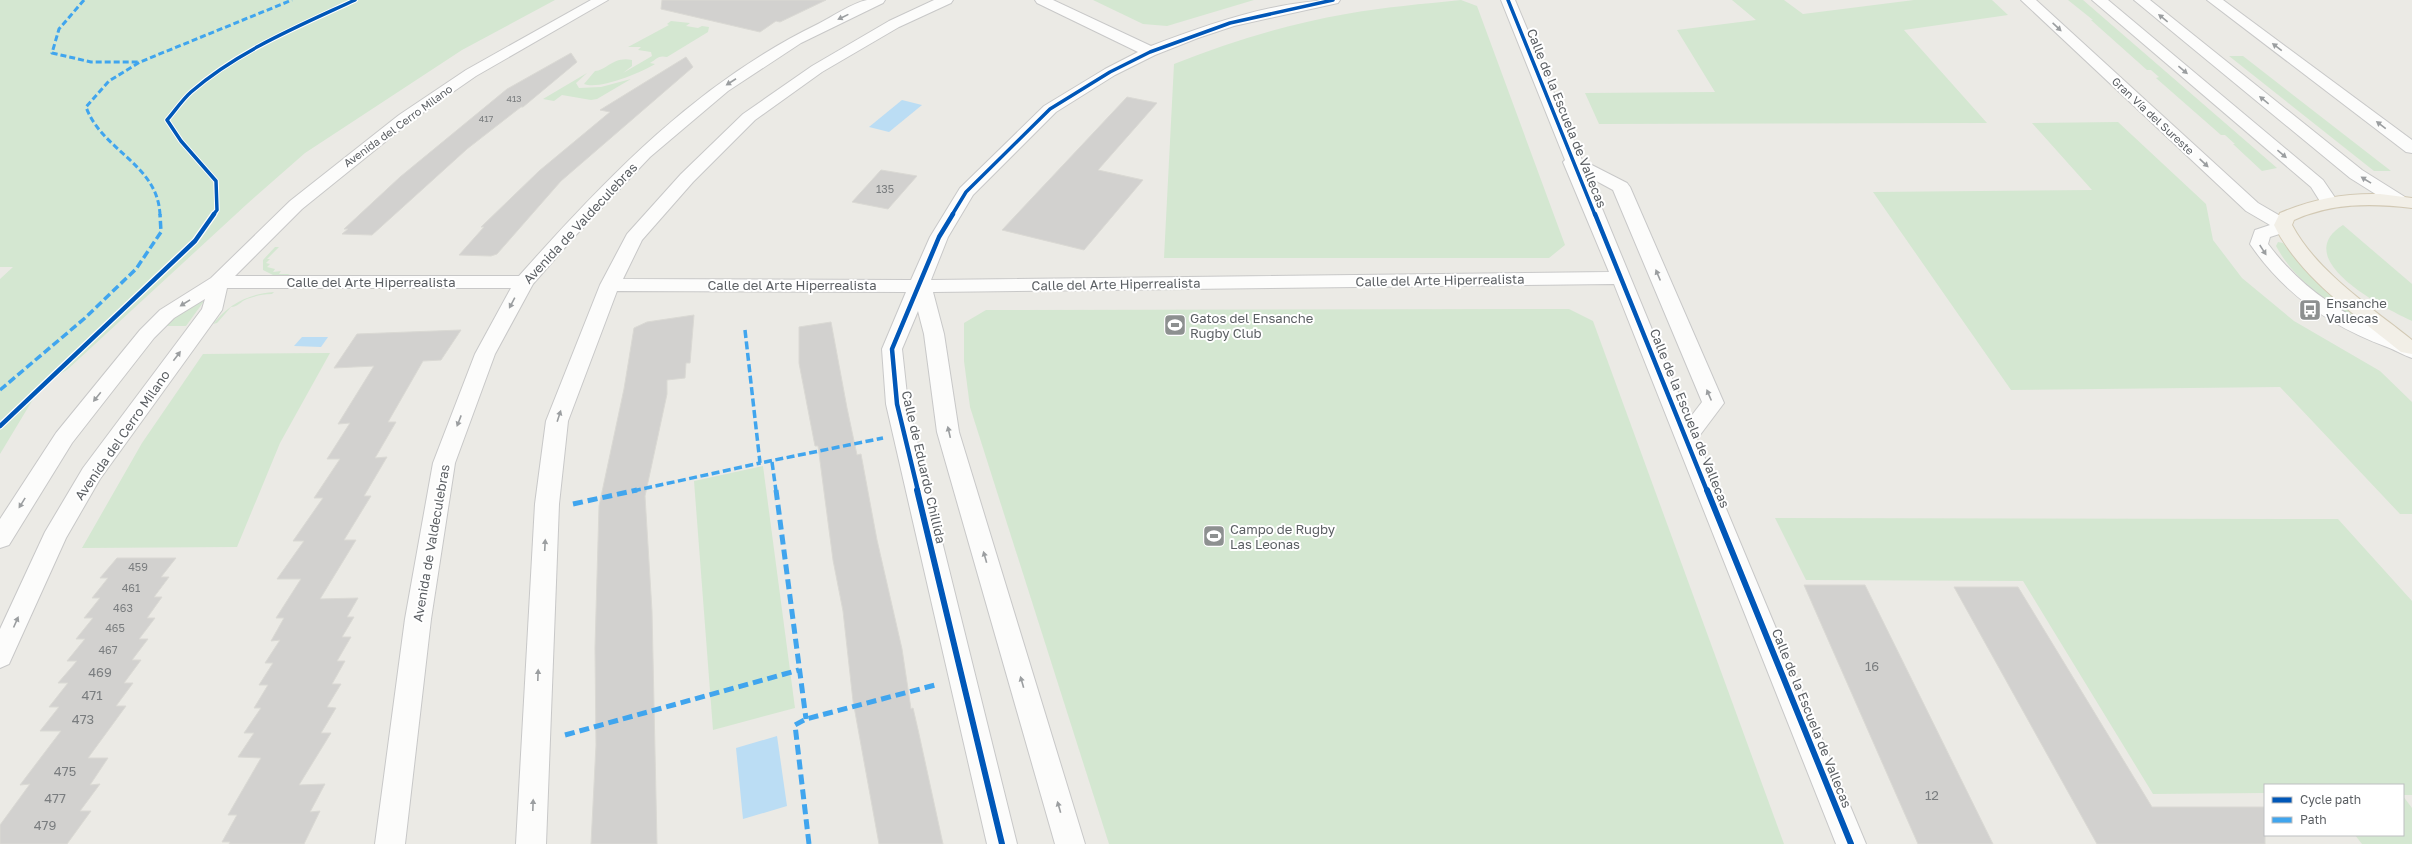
<svg xmlns="http://www.w3.org/2000/svg" width="2412" height="844" viewBox="0 0 2412 844" font-family="'Golos Text',sans-serif">
	<style>
		.green { fill: #d4e7d1 }
		.water { fill: #bbddf4 }
		.building { fill: #d2d1cf; stroke: #dad9d4 }
		.lines { fill: none; stroke-linecap: round; stroke-linejoin: round }
		.minor-casing { stroke: #c8c8c8; stroke-width: 2 }
		.major-casing { stroke: #d2c9b4; stroke-width: 2 }
		.minor { fill: #fcfcfb; fill-rule: evenodd }
		.major { fill: #f2efe7; fill-rule: evenodd }
		.quiet-far2 { stroke: #40a5ee; stroke-width: 3; stroke-dasharray: 6 3; stroke-linecap: butt }
		.quiet-far1 { stroke: #40a5ee; stroke-width: 3.5; stroke-dasharray: 8 3.5; stroke-linecap: butt }
		.quiet { stroke: #40a5ee; stroke-width: 5; stroke-dasharray: 10 5; stroke-linecap: butt }
		.cycleway-far2-casing { stroke: #fff; stroke-width: 5.5 }
		.cycleway-far1-casing { stroke: #fff; stroke-width: 7 }
		.cycleway-casing { stroke: #fff; stroke-width: 8 }
		.cycleway-far2 { stroke: #0057b8; stroke-width: 3.5 }
		.cycleway-far1 { stroke: #0057b8; stroke-width: 4.5 }
		.cycleway { stroke: #0057b8; stroke-width: 6 }
		.oneway { fill: #9b9ea0 }
		.labels { text-anchor: middle; stroke-width: 4; stroke-linejoin: round; paint-order: stroke }
		.far-number-label { font-size: 9px; fill: #7a7d7f }
		.far-street-label { font-size: 11px; fill: #5b5f63; stroke: #fff }
		.number-label { font-size: 11px; fill: #7a7d7f }
		.street-label { font-size: 13px; fill: #5b5f63; stroke: #fff }
		.poi-label { font-size: 13px; fill: #5b5f63; stroke: #fff; text-anchor: start }
		.near-number-label { font-size: 13px; fill: #7a7d7f }
	</style>
	<rect width="100%" height="100%" fill="#ebeae5"/>
	<g class="green">
		<polygon points="0,0 555,0 462,50 305,153 247,204 68,369 41,386 0,454 0,279 13,267 0,267"/>
		<polygon points="1093,0 1254,0 1167,26 1143,24"/>
		<path d="M1461,0L1477,6L1565,245L1549,258H1164L1174,64C1230,42 1287,24 1346,14C1384,7 1423,4 1461,0Z"/>
		<polygon points="1732,0 1784,0 1803,14 1914,0 1992,0 2008,15 1904,30 1987,123 1599,124 1585,93 1715,92 1677,30 1756,20"/>
		<polygon points="2068,0 2083,0 2277,168 2262,171 2233,144 2235,144 2225,135 2221,135 2156,78 2159,77 2151,70 2147,70 2091,20 2093,20"/>
		<path d="M671,21L690,23L686,26L698,28L702,26L709,27L708,32L667,57C658,55 657,59 650,63L655,64C641,73 599,90 584,84L595,71C606,71 613,56 632,60V66L623,73L652,56L651,52L638,50L641,47H628L669,25L667,24Z"/>
		<polygon points="2229,56 2243,56 2391,171 2374,171"/>
		<polygon points="587,73 576,83 579,88 601,87 631,79 597,99 591,100 562,95 554,101 543,99"/>
		<polygon points="2118,122 2206,204 2213,240 2242,278 2294,321 2380,371 2412,402 2412,514 2400,514 2280,387 2011,390 1873,192 2092,190 2032,123"/>
		<path d="M2343,225L2412,284V321C2384,308 2288,259 2343,225Z"/>
		<path d="M2278,242L2283,243L2373,328C2336,307 2297,285 2276,246Z"/>
		<polygon points="275,247 279,247 267,259 270,259 266,263 270,264 267,267 275,269 273,272 281,271 279,274 290,274 288,275 273,275 263,270 263,260"/>
		<path d="M274,292L272,294C262,294 256,296 247,299C241,301 238,307 231,307L217,323L213,324C229,304 248,294 274,292Z"/>
		<polygon points="207,297 186,326 166,326 197,299"/>
		<polygon points="1569,309 1593,321 1784,844 1109,844 970,407 964,361 964,323 986,310"/>
		<polygon points="330,353 280,443 237,547 82,548 142,443 203,354"/>
		<polygon points="763,466 795,708 713,730 694,481"/>
		<polygon points="1775,518 2338,519 2412,601 2412,795 2403,795 2403,785 2265,785 2265,793 2153,794 2023,581 1806,580"/>
		<polygon points="2403,796 2412,808 2412,844 2362,844 2355,835 2403,835"/>
	</g>
	<g class="water">
		<polygon points="902,100 922,105 889,132 869,127"/>
		<polygon points="302,337 328,337 321,347 294,346"/>
		<polygon points="777,736 787,806 743,819 736,748"/>
	</g>
	<g class="building">
		<polygon points="662,0 826,0 780,22 776,21 760,32 661,9"/>
		<polygon points="571,53 577,62 523,107 521,107 467,149 372,235 342,234 348,229 344,229 400,177 507,89"/>
		<polygon points="686,57 693,67 561,181 497,254 491,256 459,255 484,227 481,227 539,171 610,112 600,110"/>
		<polygon points="1127,97 1157,103 1098,170 1143,180 1084,250 1002,230"/>
		<polygon points="881,170 917,176 888,209 852,202"/>
		<polygon points="694,315 690,363 686,363 685,378 667,380 667,394 645,496 652,611 657,844 591,844 596,745 595,647 599,506 624,389 634,328 647,322"/>
		<polygon points="831,322 847,408 857,455 861,454 877,540 902,649 911,709 913,708 919,734 943,844 879,844 853,701 843,611 833,560 818,446 815,446 799,363 799,327"/>
		<polygon points="461,330 441,360 423,361 388,422 396,422 375,458 387,457 364,496 371,496 344,540 356,540 320,599 358,598 347,617 354,617 342,637 351,637 337,661 345,661 332,684 341,684 327,707 336,708 321,733 331,733 299,785 325,784 310,812 320,811 304,844 229,844 230,842 222,842 237,815 228,815 261,758 238,757 254,733 244,733 261,708 254,708 268,685 259,685 273,663 265,663 280,640 271,641 284,618 276,618 301,579 277,579 304,541 293,541 323,498 314,498 340,459 327,459 350,423 338,424 374,366 334,368 357,334"/>
		<polygon points="117,558 176,558 161,577 169,577 154,597 162,597 147,618 155,618 139,639 148,639 132,660 141,660 124,683 133,683 116,706 126,706 88,758 108,758 90,785 100,784 80,811 91,811 67,844 0,844 0,825 30,784 20,785 61,731 40,731 59,707 49,707 68,683 58,683 77,661 67,661 85,639 76,639 93,618 84,618 100,598 92,598 108,578 100,578"/>
		<polygon points="1804,585 1865,585 1993,844 1918,844"/>
		<polygon points="1954,587 2018,587 2152,807 2265,807 2265,844 2097,844"/>
	</g>
	<g class="lines">
		<g class="minor-casing">
			<g id="minor">
				<path d="M591,0H608L476,76L411,121L302,209L235,276H519C606,178 698,82 818,24C832,17 852,3 867,0C872,0 879,0 885,0L883,3L801,43L728,91L650,157L576,235L533,284L495,354L455,463L431,619L405,844H375L405,619L433,463L475,354L511,288H227L222,310L100,479L66,538L9,664L0,668V629L45,532L83,468L202,309L205,299L174,318L154,338L72,443L9,545L0,548V519L56,433L140,330L160,310L211,278L290,201L399,115L466,70Z"/>
				<path d="M934,0H953L951,3L899,27L822,72L755,120L693,182L642,240L623,279L911,280L930,237L960,188L1044,106L1105,69L1138,52L1037,3L1035,0H1053L1151,46C1209,24 1277,0 1340,0L1338,3L1234,26L1198,38L1155,55L1115,75L1056,112L973,195L948,237L931,280L1609,272L1563,162L1565,160L1501,0H1515L1582,160L1627,183L1630,187L1724,403L1697,439L1866,844H1836L1614,284L933,292L944,334L959,432L1085,844H1055L937,432L924,334L918,311L902,349L908,404L1017,844H987L886,404L882,349L906,292L617,291L568,421L559,504L546,844H516L535,504L546,421L600,285L627,234L681,174L743,114L812,66L889,21ZM1589,177L1613,190L1702,402L1689,419Z"/>
				<path d="M2021,0H2036L2258,203L2289,221L2292,227L2289,231L2270,237L2268,244C2297,283 2334,310 2378,329C2389,334 2401,337 2412,342V358C2403,355 2395,350 2387,347C2330,326 2284,294 2250,244L2255,230L2270,225L2246,211Z"/>
				<polygon points="2092,0 2108,0 2323,180 2338,202 2335,206 2323,206 2311,187"/>
				<polygon points="2134,0 2150,0 2362,170 2405,197 2408,201 2405,205 2393,205 2350,178"/>
				<polygon points="2207,0 2223,0 2412,140 2412,153 2406,152"/>
			</g>
		</g>
		<g class="major-casing">
			<path id="major" d="M2380,194L2412,198V208C2371,203 2332,203 2294,220L2292,225C2316,271 2372,308 2412,340V354L2401,352C2356,315 2300,278 2274,225L2280,213C2312,199 2344,193 2380,194Z"/>
		</g>
		<use href="#minor" class="minor"/>
		<use href="#major" class="major"/>
		<g class="quiet-far2">
			<polyline points="84,0 59,29 52,53 91,62 140,62"/>
			<path d="M160,215C158,164 102,151 86,107L109,81L140,62L292,0"/>
		</g>
		<g class="quiet-far1">
			<polyline points="745,330 760,463 883,438"/>
			<polyline points="0,390 85,318 136,269 161,232 160,214"/>
			<polyline points="772,462 776,491"/>
			<polyline points="633,491 760,463"/>
		</g>
		<g class="quiet">
			<polyline points="776,490 806,719"/>
			<polyline points="573,504 637,490"/>
			<polyline points="565,735 799,670"/>
			<polyline points="809,844 795,725 806,719 939,684"/>
		</g>
		<g class="cycleway-far2-casing">
			<g id="cycleway-far2">
				<polyline points="1508,0 1595,215"/>
				<path d="M213,215L217,210L216,181L181,141L167,120C175,111 182,100 191,92C238,51 299,26 355,0"/>
				<polyline points="952,215 966,192 1050,109 1110,72 1150,52 1230,23 1333,0"/>
			</g>
		</g>
		<g class="cycleway-far1-casing">
			<g id="cycleway-far1">
				<polyline points="1595,214 1707,491"/>
				<polyline points="0,426 195,241 214,214"/>
				<polyline points="918,491 897,404 892,349 939,237 953,214"/>
			</g>
		</g>
		<g class="cycleway-casing">
			<g id="cycleway">
				<polyline points="917,490 1002,844"/>
				<polyline points="1707,490 1851,844"/>
			</g>
		</g>
		<use href="#cycleway-far2" class="cycleway-far2"/>
		<use href="#cycleway-far1" class="cycleway-far1"/>
		<use href="#cycleway" class="cycleway"/>
	</g>
	<defs><path id="oneway-solid" d="M-6-.8H1V-3.2L6.5 0L1 3.2V.8H-6Z"/></defs>
	<g class="oneway">
		<use href="#oneway-solid" transform="translate(843 17) rotate(154)"/>
		<use href="#oneway-solid" transform="translate(2163 18) rotate(-141)"/>
		<use href="#oneway-solid" transform="translate(2057 27) rotate(43)"/>
		<use href="#oneway-solid" transform="translate(2277 47) rotate(-143)"/>
		<use href="#oneway-solid" transform="translate(2183 70) rotate(40)"/>
		<use href="#oneway-solid" transform="translate(731 82) rotate(147)"/>
		<use href="#oneway-solid" transform="translate(2264 100) rotate(-141)"/>
		<use href="#oneway-solid" transform="translate(2381 125) rotate(-143)"/>
		<use href="#oneway-solid" transform="translate(2282 154) rotate(40)"/>
		<use href="#oneway-solid" transform="translate(2204 163) rotate(43)"/>
		<use href="#oneway-solid" transform="translate(2366 180) rotate(-148)"/>
		<use href="#oneway-solid" transform="translate(2263 250) rotate(57)"/>
		<use href="#oneway-solid" transform="translate(1658 275) rotate(-113)"/>
		<use href="#oneway-solid" transform="translate(185 303) rotate(148)"/>
		<use href="#oneway-solid" transform="translate(512 303) rotate(118)"/>
		<use href="#oneway-solid" transform="translate(177 356) rotate(-53)"/>
		<use href="#oneway-solid" transform="translate(1709 395) rotate(-113)"/>
		<use href="#oneway-solid" transform="translate(97 397) rotate(129)"/>
		<use href="#oneway-solid" transform="translate(559 416) rotate(-72)"/>
		<use href="#oneway-solid" transform="translate(459 421) rotate(111)"/>
		<use href="#oneway-solid" transform="translate(949 432) rotate(-103)"/>
		<use href="#oneway-solid" transform="translate(22 503) rotate(122)"/>
		<use href="#oneway-solid" transform="translate(545 545) rotate(-87)"/>
		<use href="#oneway-solid" transform="translate(985 557) rotate(-106)"/>
		<use href="#oneway-solid" transform="translate(16 622) rotate(-66)"/>
		<use href="#oneway-solid" transform="translate(538 675) rotate(-88)"/>
		<use href="#oneway-solid" transform="translate(1022 682) rotate(-106)"/>
		<use href="#oneway-solid" transform="translate(533 805) rotate(-88)"/>
		<use href="#oneway-solid" transform="translate(1059 807) rotate(-106)"/>
	</g>
	<defs>
		<g id="bus-square" transform="scale(1.15)"><rect x="-9" y="-9" width="18" height="18" rx="4" fill="#8d9090" stroke="#fff"/><path d="M-5-6H5V4H4V6H2V4H-2V6H-4V4H-5ZM-3.5-4V0h7V-4ZM-3.5 1.2v1.5H-2V1.2ZM2 1.2v1.5H3.5V1.2Z" fill="#fff"/></g>
		<g id="stadium-square" transform="scale(1.15)"><rect x="-9" y="-9" width="18" height="18" rx="4" fill="#8d9090" stroke="#fff"/><path d="M0-5a6.5 5 0 1 0 0 10a6.5 5 0 1 0 0-10ZM-3.5-1.8h7v3.6h-7Z" fill="#fff"/></g>
	</defs>
	<g fill-rule="evenodd">
		<use href="#bus-square" x="2310" y="310"/>
		<use href="#stadium-square" x="1175" y="325"/>
		<use href="#stadium-square" x="1214" y="536"/>
	</g>
	<g class="labels">
		<g class="far-number-label">
			<text x="514" y="102">413</text>
			<text x="486" y="122">417</text>
		</g>
		<g class="far-street-label">
			<text transform="translate(2153 116) rotate(43)" y="4">Gran Vía del Sureste</text>
			<text transform="translate(398 126) rotate(-36)" y="4">Avenida del Cerro Milano</text>
		</g>
		<g class="number-label">
			<text x="885" y="193">135</text>
			<text x="138" y="571">459</text>
			<text x="131" y="592">461</text>
			<text x="123" y="612">463</text>
			<text x="115" y="632">465</text>
			<text x="108" y="654">467</text>
		</g>
		<g class="street-label">
			<text transform="translate(1567 118) rotate(68)" y="5">Calle de la Escuela de Vallecas</text>
			<text transform="translate(580 223) rotate(-47)" y="5">Avenida de Valdeculebras</text>
			<text transform="translate(1440 280) rotate(-1)" y="5">Calle del Arte Hiperrealista</text>
			<text x="371" y="287">Calle del Arte Hiperrealista</text>
			<text transform="translate(1116 284) rotate(-1)" y="5">Calle del Arte Hiperrealista</text>
			<text x="792" y="290">Calle del Arte Hiperrealista</text>
			<text transform="translate(1690 418) rotate(68)" y="5">Calle de la Escuela de Vallecas</text>
			<text transform="translate(122 435) rotate(-55)" y="5">Avenida del Cerro Milano</text>
			<text transform="translate(924 467) rotate(77)" y="5">Calle de Eduardo Chillida</text>
			<text transform="translate(431 543) rotate(-80)" y="5">Avenida de Valdeculebras</text>
			<text transform="translate(1812 718) rotate(68)" y="5">Calle de la Escuela de Vallecas</text>
		</g>
		<g class="poi-label">
			<text x="2326" y="308">Ensanche<tspan x="2326" dy="15">Vallecas</tspan></text>
			<text x="1190" y="323">Gatos del Ensanche<tspan x="1190" dy="15">Rugby Club</tspan></text>
			<text x="1230" y="534">Campo de Rugby<tspan x="1230" dy="15">Las Leonas</tspan></text>
		</g>
		<g class="near-number-label">
			<text x="1872" y="671">16</text>
			<text x="100" y="677">469</text>
			<text x="92" y="700">471</text>
			<text x="83" y="724">473</text>
			<text x="65" y="776">475</text>
			<text x="1932" y="800">12</text>
			<text x="55" y="803">477</text>
			<text x="45" y="830">479</text>
		</g>
	</g>
	<rect x="2264" y="784" width="140" height="52" fill="#ffffff" stroke="#bdbfc1"/>
	<rect x="2272" y="797" width="20" height="6" fill="#0057b8" stroke="#bdbfc1"/>
	<text x="2300" y="804" font-size="12" fill="#5b5f63">Cycle path</text>
	<rect x="2272" y="817" width="20" height="6" fill="#40a5ee" stroke="#bdbfc1"/>
	<text x="2300" y="824" font-size="12" fill="#5b5f63">Path</text>
</svg>
